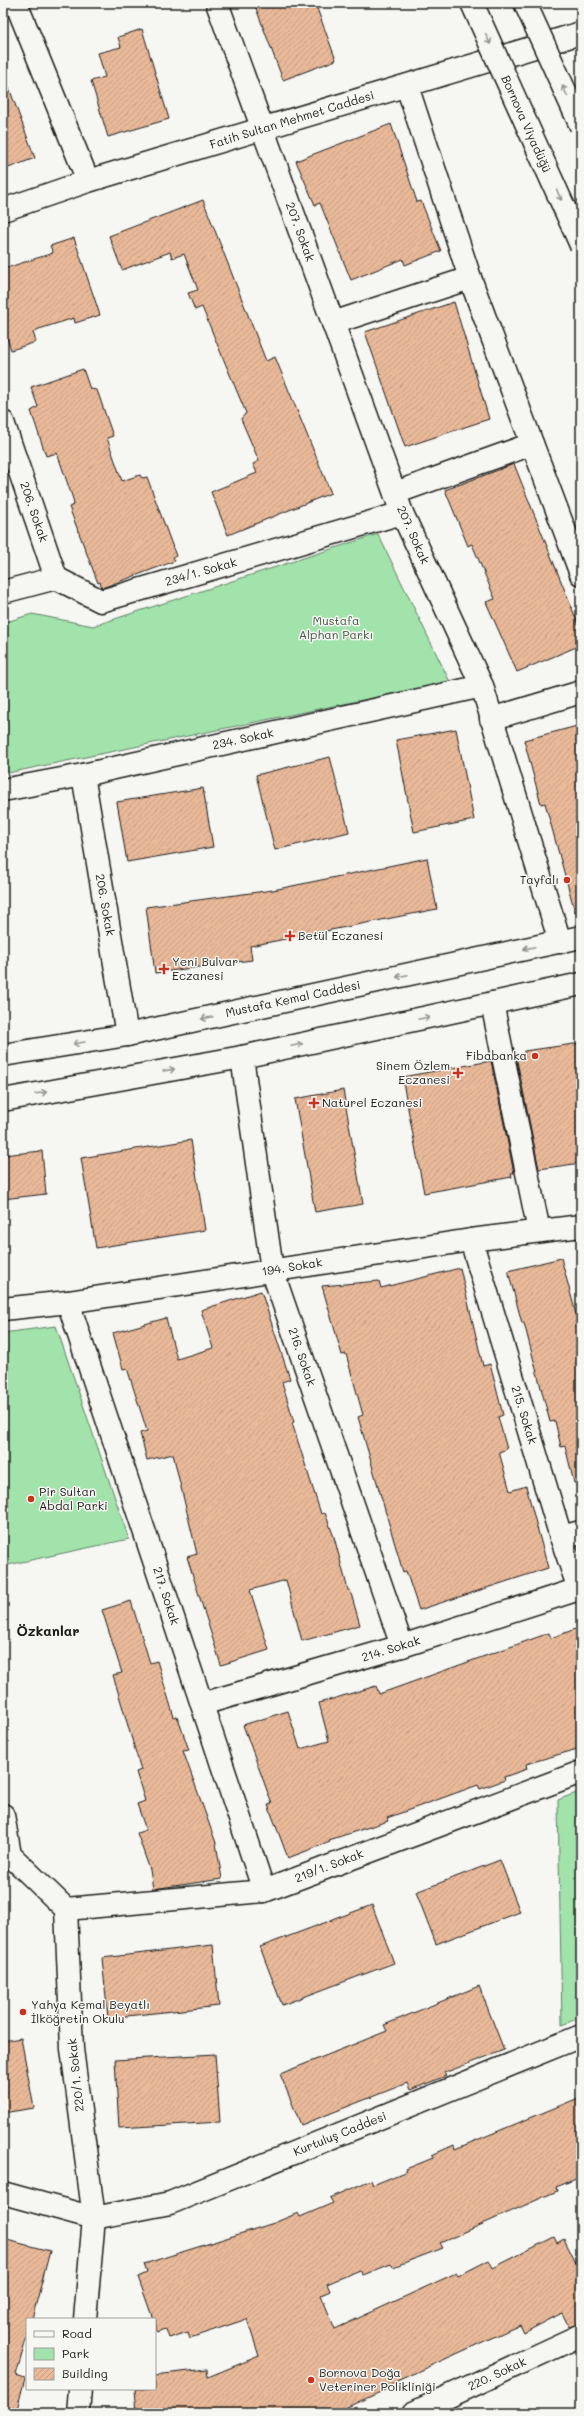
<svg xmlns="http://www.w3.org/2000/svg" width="584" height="2416" viewBox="0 0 584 2416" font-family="Mali,sans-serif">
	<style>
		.green { fill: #a2e3ac; stroke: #5f8064 }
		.building { fill: url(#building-hatch); stroke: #1c1c1c }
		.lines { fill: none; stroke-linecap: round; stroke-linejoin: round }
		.minor-casing { stroke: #1c1c1c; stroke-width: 25 }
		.major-casing { stroke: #1c1c1c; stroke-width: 25 }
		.minor { stroke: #f6f6f2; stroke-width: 22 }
		.major { stroke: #f6f6f2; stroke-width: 22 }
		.highway-bridge-casing { stroke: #1c1c1c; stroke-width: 25; stroke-linecap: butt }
		.highway-bridge { stroke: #f6f6f2; stroke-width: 22 }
		.oneway { stroke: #949492 }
		.poi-dot { fill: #c8321e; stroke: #f6f6f2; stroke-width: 1.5 }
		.labels { text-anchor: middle; stroke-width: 3; stroke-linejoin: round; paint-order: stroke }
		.street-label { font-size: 12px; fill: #1c1c1c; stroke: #f6f6f2 }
		.park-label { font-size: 12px; fill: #445847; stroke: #f6f6f2 }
		.poi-label { font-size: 12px; fill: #1c1c1c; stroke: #f6f6f2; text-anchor: start }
		.quarter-label { font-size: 14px; font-weight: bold; fill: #1c1c1c; stroke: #f6f6f2 }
	</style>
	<defs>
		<pattern id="building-hatch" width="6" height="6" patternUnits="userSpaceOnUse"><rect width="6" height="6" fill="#e9b999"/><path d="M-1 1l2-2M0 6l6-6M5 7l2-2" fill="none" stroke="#c79e83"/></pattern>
	</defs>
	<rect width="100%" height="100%" fill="#f6f6f2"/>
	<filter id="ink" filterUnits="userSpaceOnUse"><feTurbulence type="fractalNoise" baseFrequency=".025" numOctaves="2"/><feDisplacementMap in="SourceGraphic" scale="8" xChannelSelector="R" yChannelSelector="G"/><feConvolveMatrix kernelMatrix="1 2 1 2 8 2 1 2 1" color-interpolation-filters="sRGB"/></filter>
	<g filter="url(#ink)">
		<g class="green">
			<polygon points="378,534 450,682 3,774 3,623 32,614 93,626"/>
			<polygon points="56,1326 129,1539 3,1566 3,1333"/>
			<polygon points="581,1791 581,2017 562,2025 558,1800"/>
		</g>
		<g class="building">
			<polygon points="254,3 315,3 336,60 283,80"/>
			<polygon points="142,29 169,119 108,137 91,81 105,77 98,53 121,47 118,37"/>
			<polygon points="5,77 35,158 3,170 3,78"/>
			<polygon points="391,124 417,202 421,201 441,251 405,265 403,259 351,280 320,203 315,205 296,161"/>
			<polygon points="203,200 266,361 275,357 331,493 228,535 211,492 257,473 253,464 259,461 241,419 246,413 218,346 202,307 195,310 188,293 198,290 184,254 172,258 170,252 122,270 109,236"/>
			<polygon points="74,238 100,315 75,323 74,318 39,329 33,332 36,342 11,350 3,325 3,269 53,253 50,246"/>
			<polygon points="454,302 489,419 405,447 365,332"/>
			<polygon points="83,369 90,389 97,390 113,436 107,438 122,481 140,475 142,478 147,477 176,556 173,557 175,561 102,588 100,582 98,583 69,507 74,505 73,499 57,453 46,456 31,411 38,407 31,387"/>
			<polygon points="514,464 581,631 581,645 517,672 486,602 495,599 472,544 468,546 445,490"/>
			<polygon points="581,725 581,911 575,912 545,803 541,804 524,740"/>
			<polygon points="456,729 474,820 414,832 396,740"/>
			<polygon points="330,757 349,832 275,850 256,775"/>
			<polygon points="203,788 213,847 127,862 117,802"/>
			<polygon points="427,858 437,909 250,946 252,960 155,973 146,907 273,890"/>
			<polygon points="581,1043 581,1163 539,1169 516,1056 524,1055 524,1051"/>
			<polygon points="491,1061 514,1173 511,1173 512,1177 424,1193 402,1077"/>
			<polygon points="343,1090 363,1204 315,1212 295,1099"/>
			<polygon points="191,1140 205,1230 96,1248 81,1158"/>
			<polygon points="42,1151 46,1194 3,1199 3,1155"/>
			<polygon points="561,1258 576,1314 581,1313 581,1483 574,1483 565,1446 561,1447 555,1421 550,1422 524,1323 522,1323 508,1271"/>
			<polygon points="460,1268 483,1366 490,1364 503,1415 498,1417 507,1449 499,1452 510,1491 526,1486 548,1568 419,1610 406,1571 403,1572 358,1417 363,1415 346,1354 342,1355 322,1286 379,1281 381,1288"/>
			<polygon points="261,1291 290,1379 282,1382 294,1422 292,1423 321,1514 325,1513 334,1537 348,1590 350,1590 360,1625 302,1641 286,1580 250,1590 269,1650 221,1665 187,1557 197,1554 173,1454 147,1460 140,1433 147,1431 127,1368 123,1369 113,1333 166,1318 177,1359 213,1348 201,1310"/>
			<polygon points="131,1601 150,1663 157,1661 174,1717 177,1716 189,1750 183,1751 216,1843 222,1879 153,1889 150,1870 137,1833 146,1830 137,1804 145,1801 136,1772 141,1770 113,1675 122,1673 102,1610"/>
			<polygon points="581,1627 581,1748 526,1764 527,1769 504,1777 505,1780 480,1789 478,1785 409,1810 387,1818 388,1821 329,1840 330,1842 288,1858 268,1805 272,1804 243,1725 288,1711 300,1749 329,1741 319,1703 376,1686 379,1694 549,1633 551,1638"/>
			<polygon points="500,1860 520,1912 436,1944 416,1892"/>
			<polygon points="372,1905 394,1963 282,2005 260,1947"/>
			<polygon points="213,1945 219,2006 108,2018 102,1958"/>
			<polygon points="479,1986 504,2050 444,2073 446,2076 410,2090 407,2083 301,2125 280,2074 387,2031 384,2025"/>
			<polygon points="21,2038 34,2108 3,2113 3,2041"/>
			<polygon points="215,2054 220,2122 119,2128 115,2060"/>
			<polygon points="581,2097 581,2177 556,2187 557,2191 440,2243 443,2248 393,2267 391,2264 363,2275 360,2270 327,2284 330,2291 321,2295 335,2329 456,2273 458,2276 489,2260 493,2268 554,2237 557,2243 564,2239 581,2273 581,2323 569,2327 562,2313 524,2333 520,2325 386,2386 387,2389 334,2413 137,2413 135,2389 155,2389 155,2375 207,2369 208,2377 259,2356 247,2319 190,2338 188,2332 169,2338 166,2329 157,2332 155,2319 153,2319 138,2277 147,2273 144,2264 274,2223 298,2213 300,2217 333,2203 330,2198 371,2180 373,2185 407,2171 406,2169 433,2158 432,2155 454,2145 455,2149"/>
			<polygon points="3,2239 50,2251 32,2319 27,2319 27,2336 16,2375 25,2378 16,2413 3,2413"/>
		</g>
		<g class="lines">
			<g class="minor-casing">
				<g id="minor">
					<polyline points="16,3 88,181"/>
					<polyline points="217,3 402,513 482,686 560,942"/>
					<polyline points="407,86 470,278 581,574"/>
					<polyline points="333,323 470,278"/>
					<polyline points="3,422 56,578"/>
					<polyline points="395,493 532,444"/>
					<polyline points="3,592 56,578 101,601 402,513"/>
					<polyline points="491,719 581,692"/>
					<polyline points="83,775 127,1035"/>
					<polyline points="3,790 83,775 482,686"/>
					<polyline points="492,1003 539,1231"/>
					<polyline points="242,1057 272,1270 402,1646"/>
					<polyline points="68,1302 264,1891"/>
					<polyline points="3,1309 68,1302 471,1240 581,1226"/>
					<polyline points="561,1537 581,1532"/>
					<polyline points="202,1704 402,1646 579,1589 561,1537 471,1240"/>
					<polyline points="3,1815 10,1855 66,1909"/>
					<polyline points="66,1909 264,1891 581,1772"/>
					<polyline points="66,1909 72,2049 94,2218 85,2319"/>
					<polyline points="3,2193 94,2218 170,2203 581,2036"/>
					<polyline points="78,2413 80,2389"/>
					<polyline points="413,2413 581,2335"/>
				</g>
			</g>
			<g class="major-casing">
				<g id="major">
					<polyline points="3,210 88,181 581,33"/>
					<polyline points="3,1055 127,1035 581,937"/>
					<polyline points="3,1100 242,1057 581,984"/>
				</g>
			</g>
			<use href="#minor" class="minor"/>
			<use href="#major" class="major"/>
			<g class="highway-bridge-casing">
				<g id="highway-bridge">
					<polyline points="472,3 581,245"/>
					<polyline points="525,3 581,126"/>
				</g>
			</g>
			<use href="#highway-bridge" class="highway-bridge"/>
		</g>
		<defs><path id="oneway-shaft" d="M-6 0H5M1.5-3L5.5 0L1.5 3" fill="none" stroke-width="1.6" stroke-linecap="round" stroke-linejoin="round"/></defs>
		<g class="oneway">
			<use href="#oneway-shaft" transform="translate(488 39) rotate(66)"/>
			<use href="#oneway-shaft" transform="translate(565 91) rotate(-115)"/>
			<use href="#oneway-shaft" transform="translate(559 195) rotate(66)"/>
			<use href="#oneway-shaft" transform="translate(529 948) rotate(168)"/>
			<use href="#oneway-shaft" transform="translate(402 976) rotate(168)"/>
			<use href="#oneway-shaft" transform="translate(207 1018) rotate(168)"/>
			<use href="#oneway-shaft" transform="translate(424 1018) rotate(-12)"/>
			<use href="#oneway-shaft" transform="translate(79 1043) rotate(171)"/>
			<use href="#oneway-shaft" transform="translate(297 1045) rotate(-12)"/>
			<use href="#oneway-shaft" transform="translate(169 1070) rotate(-10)"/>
			<use href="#oneway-shaft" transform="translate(41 1093) rotate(-10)"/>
		</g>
	</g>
	<g class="poi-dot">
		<circle cx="567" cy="880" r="4"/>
		<path d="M288 930h4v4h4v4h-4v4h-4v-4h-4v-4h4z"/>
		<path d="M162 963h4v4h4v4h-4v4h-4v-4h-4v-4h4z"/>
		<circle cx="535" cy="1056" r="4"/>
		<path d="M456 1067h4v4h4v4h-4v4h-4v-4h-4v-4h4z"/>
		<path d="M312 1097h4v4h4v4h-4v4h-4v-4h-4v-4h4z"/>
		<circle cx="31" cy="1499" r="4"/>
		<circle cx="23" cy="2012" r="4"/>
		<circle cx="311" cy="2380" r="4"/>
	</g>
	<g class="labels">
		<g class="street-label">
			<text transform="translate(292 120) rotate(-17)" y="4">Fatih Sultan Mehmet Caddesi</text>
			<text transform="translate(526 124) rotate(66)" y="4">Bornova Viyadüğü</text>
			<text transform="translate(300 232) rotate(70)" y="4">207. Sokak</text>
			<text transform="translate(34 512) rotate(71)" y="4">206. Sokak</text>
			<text transform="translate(413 535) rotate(66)" y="4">207. Sokak</text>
			<text transform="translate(201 572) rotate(-16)" y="4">234/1. Sokak</text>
			<text transform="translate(243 739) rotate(-12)" y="4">234. Sokak</text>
			<text transform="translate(105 905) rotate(80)" y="4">206. Sokak</text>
			<text transform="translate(293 999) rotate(-12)" y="4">Mustafa Kemal Caddesi</text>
			<text transform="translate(292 1267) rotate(-9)" y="4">194. Sokak</text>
			<text transform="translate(302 1357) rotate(71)" y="4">216. Sokak</text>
			<text transform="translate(524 1415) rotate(73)" y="4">215. Sokak</text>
			<text transform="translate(166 1596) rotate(72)" y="4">217. Sokak</text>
			<text transform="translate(391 1649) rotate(-17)" y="4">214. Sokak</text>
			<text transform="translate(329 1866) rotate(-21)" y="4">219/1. Sokak</text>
			<text transform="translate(76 2075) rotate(-96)" y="4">220/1. Sokak</text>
			<text transform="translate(340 2134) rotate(-22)" y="4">Kurtuluş Caddesi</text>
			<text transform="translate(497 2374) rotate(-25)" y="4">220. Sokak</text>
		</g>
		<g class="park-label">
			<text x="336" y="625">Mustafa<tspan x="336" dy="14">Alphan Parkı</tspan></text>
		</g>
		<g class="poi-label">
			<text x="559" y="884" text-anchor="end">Tayfalı</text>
			<text x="298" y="940">Betül Eczanesi</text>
			<text x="172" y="966">Yeni Bulvar<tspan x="172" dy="14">Eczanesi</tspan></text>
			<text x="527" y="1060" text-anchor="end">Fibabanka</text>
			<text x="450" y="1070" text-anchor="end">Sinem Özlem<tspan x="450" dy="14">Eczanesi</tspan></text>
			<text x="322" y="1107">Naturel Eczanesi</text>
			<text x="39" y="1496">Pir Sultan<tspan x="39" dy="14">Abdal Parki</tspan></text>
			<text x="31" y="2009">Yahya Kemal Beyatlı<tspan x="31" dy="14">İlköğretin Okulu</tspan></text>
			<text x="319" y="2377">Bornova Doğa<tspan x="319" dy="14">Veteriner Polikliniği</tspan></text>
		</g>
		<g class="quarter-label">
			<text x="48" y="1636">Özkanlar</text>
		</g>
	</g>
	<rect width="584" height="2416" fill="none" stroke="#f6f6f2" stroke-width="16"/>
	<rect x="8" y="8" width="568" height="2400" fill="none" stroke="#1c1c1c" stroke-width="1.5" filter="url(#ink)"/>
	<rect x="26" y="2318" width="130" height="72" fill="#f6f6f2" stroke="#9f9f9c"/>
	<rect x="34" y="2331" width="20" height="6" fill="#f6f6f2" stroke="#9f9f9c"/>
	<text x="62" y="2338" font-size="12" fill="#1c1c1c">Road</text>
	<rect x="34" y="2348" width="20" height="12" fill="#a2e3ac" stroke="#9f9f9c"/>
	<text x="62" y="2358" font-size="12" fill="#1c1c1c">Park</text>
	<rect x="34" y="2368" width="20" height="12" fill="url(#building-hatch)" stroke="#9f9f9c"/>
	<text x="62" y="2378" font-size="12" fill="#1c1c1c">Building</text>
</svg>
